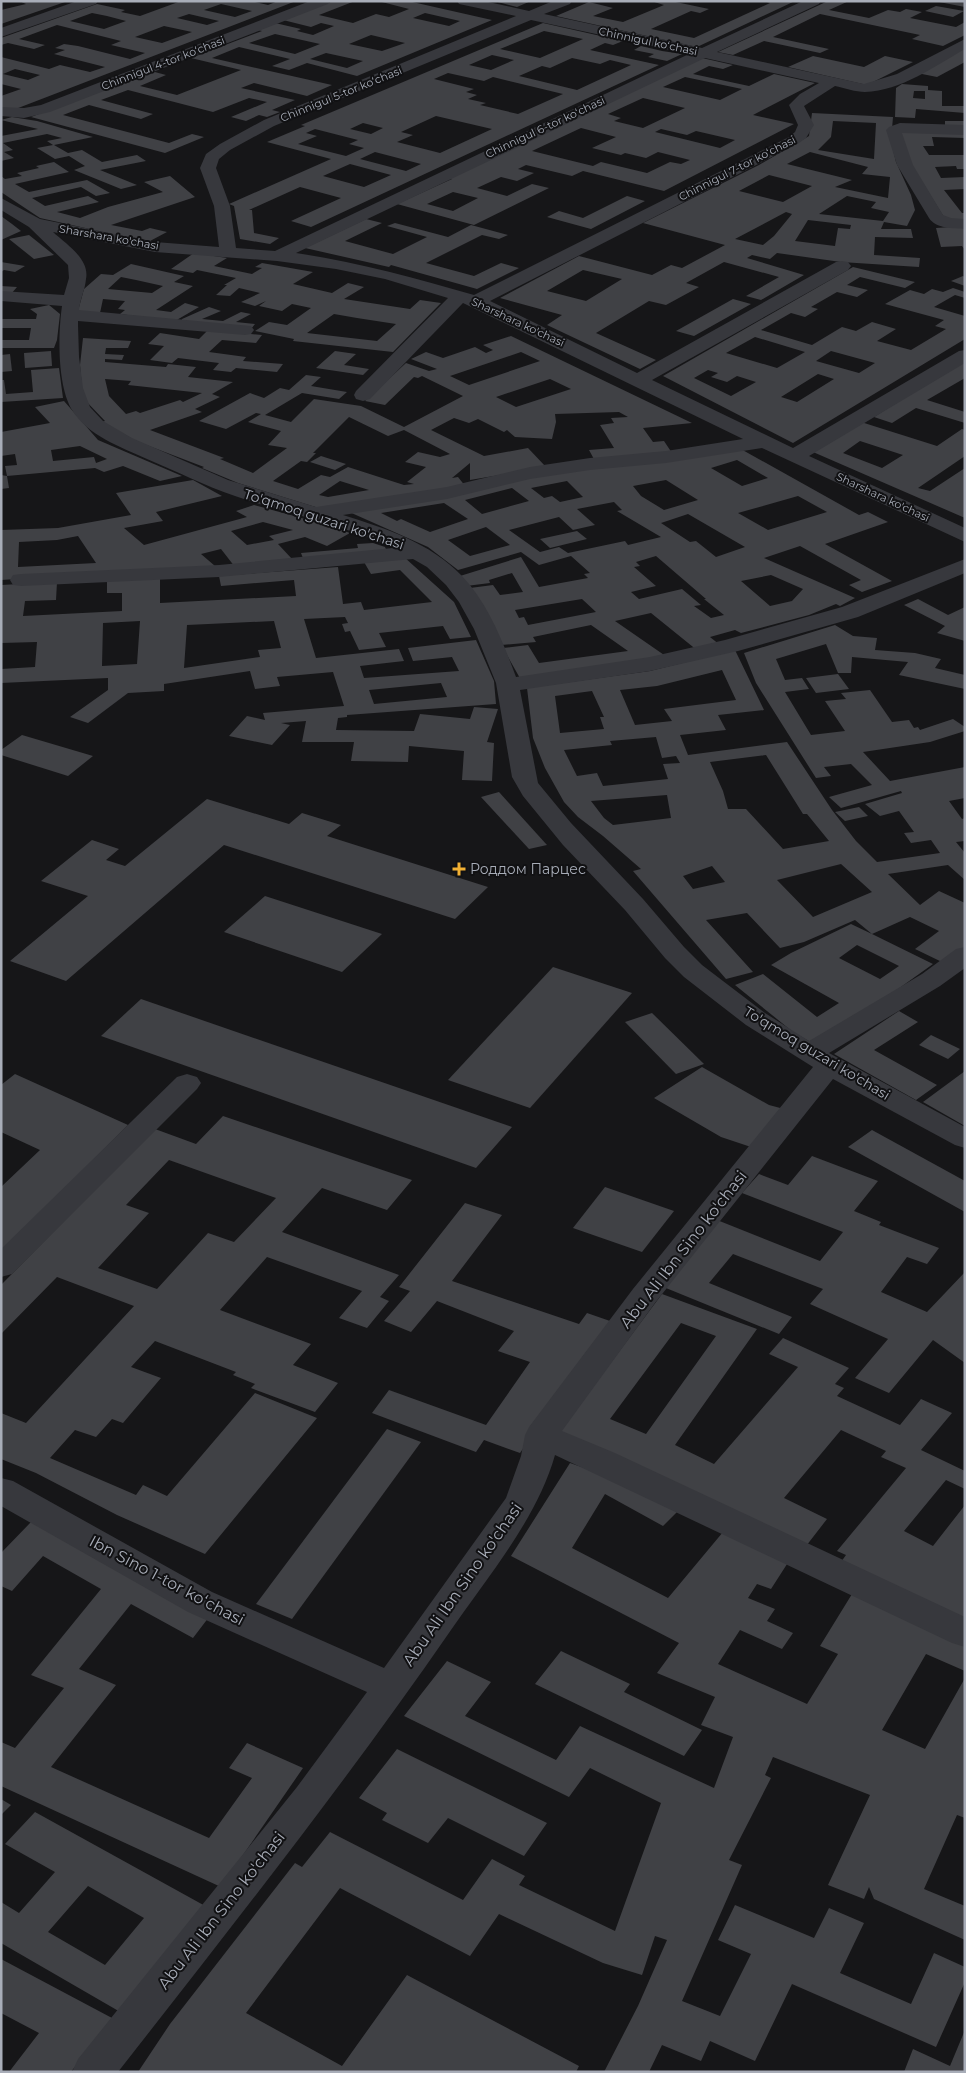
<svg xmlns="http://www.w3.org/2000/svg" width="966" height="2073" viewBox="0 0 966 2073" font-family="Montserrat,sans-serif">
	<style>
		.building { fill: #404145; fill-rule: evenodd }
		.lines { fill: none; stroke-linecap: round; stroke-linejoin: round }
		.minor { fill: #37383d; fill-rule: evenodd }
		.poi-dot { fill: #f2b134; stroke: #111113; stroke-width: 2 }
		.labels { text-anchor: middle; stroke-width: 4; stroke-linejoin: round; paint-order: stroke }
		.far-street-label { font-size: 11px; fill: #a8adb8; stroke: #111113 }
		.street-label { font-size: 14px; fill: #a8adb8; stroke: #111113 }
		.poi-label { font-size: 14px; fill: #a8adb8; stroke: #111113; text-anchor: start }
		.near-street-label { font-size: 16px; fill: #a8adb8; stroke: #111113 }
	</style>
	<rect width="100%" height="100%" fill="#161618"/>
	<g class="building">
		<polygon points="19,1 65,1 65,2 1,24 1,10 26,4"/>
		<path d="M181,1H251L268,5L278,1H296L13,110L1,108V96L21,89L1,84V57L49,69L60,65L90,72L105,67L54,54L65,50L55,48L64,44L78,46L130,59L145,53L111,45L121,41L57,25L19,39L45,45L34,49L8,43L1,45V38L97,4L125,10L121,12L140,16ZM221,4L252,11L235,17L204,10ZM92,13L107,16L126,21L104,29L70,21ZM189,14L219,21L207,25L177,18ZM164,26L192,32L162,43L135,37ZM15,69L40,75L28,80L3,74Z"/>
		<path d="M333,1H355L319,15L353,23L376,14L389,17L409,9L378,1H408L492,20L357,76L307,63L289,70L272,66L290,59L239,47L212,58L332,85L307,96L254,83L241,88L295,100L272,110L280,112L267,117L259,115L246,121L231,117L267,102L249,98L213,112L128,90L101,100L153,114L141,119L89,105L63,115L169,143L192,134L204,137L165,153L31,117L151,71L166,75L140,86L177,95L241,70L191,58L262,31L258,30L275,23L301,29L297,31L313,35L334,26L321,23L311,27L283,20ZM425,13L460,21L449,26L413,18ZM275,34L320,44L295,54L249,43ZM371,35L405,43L382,51L349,44ZM326,53L363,61L347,68L310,59Z"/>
		<polygon points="494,1 531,1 517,7"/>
		<polygon points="651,1 671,1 709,9 700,13 691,11 651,29 694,38 770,3 763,1 795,1 697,47 556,16 589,2 613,8 593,16 623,22 664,5"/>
		<polygon points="828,1 849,1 829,10 869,18 888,10 900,12 906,9 922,12 910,18 956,27 965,22 965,35 943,46 912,39 920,35 820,14 773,37 829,49 820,53 764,41 733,55 718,52"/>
		<polygon points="939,1 965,2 965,7 939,2"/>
		<polygon points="936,6 964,11 953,17 925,11"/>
		<path d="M543,23L623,41L613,45L605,43L590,50L659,65L311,227L291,221L341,198L300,187L249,210H252L254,233L279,238L270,244L240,239L234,206L229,204L331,159L267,142L305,126L301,125ZM544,31L583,39L540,58L500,49ZM492,55L514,60L491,70L469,65ZM572,58L600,64L610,60L631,65L577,90L519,76L542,66L550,68ZM448,73L484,81L493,77L563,94L518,114L480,105L486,103L468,99L477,95L466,92L474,89L434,79ZM436,116L492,129L440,153L397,142L413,135L401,132ZM363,123L383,128L371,134L350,129ZM315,129L358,140L349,144L364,148L346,156L298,144L317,136L306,133ZM375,152L421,164L406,171L360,159ZM350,164L391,175L364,187L323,176Z"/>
		<polygon points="641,46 662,51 682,54 667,61 648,57 654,54 634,50"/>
		<polygon points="965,48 965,62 937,77 917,73"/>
		<polygon points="813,56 864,67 885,56 913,62 867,85 788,67"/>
		<path d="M702,58L733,65L723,69L709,66L693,74L749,86L774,74L815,83L753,115L794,124L664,191L583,171L572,176L526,165L518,169L534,173L517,181L501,177L477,188L507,196L532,184L549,188L474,225L397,204L452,179L447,177ZM685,77L742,89L720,100L663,87ZM643,98L685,108L643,128L614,121L621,118L608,114ZM581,128L616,137L592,148L621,155L625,153L646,158L658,152L690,160L681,164L670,162L647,173L601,162L593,166L532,151ZM661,129L687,135L696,131L735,140L720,148L655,132ZM453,192L478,198L453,211L427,204Z"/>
		<path d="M902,84L928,86V90L942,91V106H965V113L916,109L915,118L895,117L896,88ZM914,91H925V99L913,98Z"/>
		<path d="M812,113L893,117L891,141L896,162L911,195L915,210L907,226L884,222L881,229H911L913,238L875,237L874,255L920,258L919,267L841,262L777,253L770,259L752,255L747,258L804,275L761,300L746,296L779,277L724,262L686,283L699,287L666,305L649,301L596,333L656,360L640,369L547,325L562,315L500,298L579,256L652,275L671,265L682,268L725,245L643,223L759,165L809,136ZM833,121L876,123L874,159L818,150L831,137ZM810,152L868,167L862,174L890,177L888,198L835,187L852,180L787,164ZM769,175L812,186L783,202L739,191ZM847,196L876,202L871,208L889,212L883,221L819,214ZM786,212L792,214L774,236L763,245L735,239ZM808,220L851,225L850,229L838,228L835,246L795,241ZM583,270L622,279L586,301L547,291Z"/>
		<polygon points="12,117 37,121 93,137 54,145 68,153 82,150 102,162 137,155 146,161 100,170 137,185 121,189 74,170 85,166 69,156 55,159 37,148 53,145 47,141 62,138 47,134 3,143 13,150 4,152 14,158 1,161 1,136 38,129 1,120"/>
		<rect x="945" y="121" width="20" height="5"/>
		<polygon points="897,130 965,131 965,138 932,137 934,146 923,146 929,155 965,155 965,169 957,169 956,166 935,167 941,178 965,177 965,189 944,190 962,213 965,213 965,221 947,222 909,161"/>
		<polygon points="54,162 69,172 15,184 29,192 87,180 110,193 96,196 81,187 32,198 45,206 88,196 99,202 57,212 80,218 108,207 163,192 144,182 170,176 195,197 111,225 142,231 150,228 167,232 150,241 137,238 135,239 40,218 1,192 1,176 5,179 22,176 17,173 39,168 36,166"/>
		<polygon points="627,196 645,201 591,229 547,217 559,211 583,218"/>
		<polygon points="1,216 12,224 21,231 1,240"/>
		<polygon points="366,219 382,223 345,241 393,254 427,237 387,226 395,223 448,237 471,225 508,235 499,239 482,235 426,263 474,276 501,263 519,268 477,289 391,265 389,267 305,248"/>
		<polygon points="965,226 965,250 962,246 941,247 936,228"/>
		<polygon points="29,235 54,255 34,259 9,239"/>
		<path d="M194,253L227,258L214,266L252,274L262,268L255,267L262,263L313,272L293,284L332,293L348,283L364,287L344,299L410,309L420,300L441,303L393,352L293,341L294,339L255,331L269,322L287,325L311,308L292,304L282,311L259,306L266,301L255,306L241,302L260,293L239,288L230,296L216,295L227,285H224L236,278L197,270L193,273L171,269ZM334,314L357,318L396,324L377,341L307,333Z"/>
		<polygon points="1,262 25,266 15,272 4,270 1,272"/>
		<path d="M131,264L184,276L174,282L193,286L156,310L171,312L185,303L199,307L175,321L120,314L125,310L118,309L125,301L103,299L100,313L78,311L84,289L101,274L113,275ZM121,277L136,280L163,286L152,293L108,289Z"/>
		<path d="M853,267L915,282L905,288L860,277L847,285L868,290L857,297L837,292L811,307L818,309L805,317L791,313L761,330L812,345L842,327L856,331L872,322L896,329L877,341L911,350L946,329L935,326L944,320L885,304L910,290L924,294L932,289L943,292L953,288L965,292V298L955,295L934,307L965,316V339L793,443L663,376ZM755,337L805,352L777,368L726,353ZM831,351L875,363L859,373L816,361ZM708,370L718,373L711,377L727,382L737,376L756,382L731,396L694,378ZM818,374L834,379L797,402L781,397Z"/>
		<polygon points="963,276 965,277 965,286 951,281"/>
		<polygon points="1,286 17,287 11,294 1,293"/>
		<polygon points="733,299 751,304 694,336 676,331"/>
		<polygon points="49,305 60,314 57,340 54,348 1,348 1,340 29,340 31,328 1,328 1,319 36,319 37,314 30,309"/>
		<polygon points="209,307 221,311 202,319 223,321 241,312 251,314 236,322 255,324 251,329 181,322 182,319"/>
		<polygon points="208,330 262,335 256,343 222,340 209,352 246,357 243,361 283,364 277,372 236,368 231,372 213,370 219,363 178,358 172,363 150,360 164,346 148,344 160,333 199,339"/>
		<path d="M511,336L692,423L643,428L653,442L664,441L672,453L595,461L589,450L614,448L600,425L614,423L611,418L628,417L619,412L555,414L556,422L552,439L515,437L507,430L504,432L478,419L469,423L454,418L431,430L484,456L528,448L546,467L470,480V463L452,478L458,477L466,487L322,509L238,483L202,468L204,467L128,438L101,422L105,421L83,398L80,365L83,338L131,341L128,348H106L105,354L124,355L122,360L105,359V362L166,367L168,364L196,367L188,377L233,382L212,394L220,397L195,409L202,412L150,430L224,458L220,459L253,473L287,448L268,445L281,431L248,422L261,414L256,413L226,429L199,421L250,393L264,398L280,388L289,390L306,375L321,377L311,386L347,392L339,399L302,393L265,415L291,422L314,399L361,406L404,427L463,396L422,376L418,378L414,377L385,405L365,401L406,363L429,371L437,369L411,359L426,352L443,358L475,347L486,353L493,350L483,345ZM521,352L540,361L469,385L450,376ZM105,379L131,381L128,385L202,393L183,402L180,400L140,413L136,411L126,414L109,396ZM550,379L571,389L516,407L496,397ZM349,417L388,436L404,430L450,454L440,457L418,452L405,462L426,467L407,482L414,484L404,485L348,467L330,477L321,475L298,489L273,481L301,461L307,462L316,453H313ZM340,481L369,490L328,497L319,495Z"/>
		<polygon points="51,351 52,366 25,368 24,353"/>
		<polygon points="335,351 356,354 344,365 369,369 363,375 316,368"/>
		<polygon points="10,354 12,371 1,372 1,355"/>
		<polygon points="965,359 965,378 927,400 965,412 965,423 916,408 892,423 874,417"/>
		<polygon points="59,368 63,398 1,402 1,380 4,380 6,394 33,392 31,370"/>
		<path d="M64,401L98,440L182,476L160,481L123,466L104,472L95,468L7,476L9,488L1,489V475L7,476L5,466L17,465L15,454L1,456V432L50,423L35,407ZM80,446L107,459L96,463L94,457L53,461L51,450Z"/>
		<path d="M861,422L937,446L962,429L965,430V456L918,488L930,491L965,468V518L813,452ZM860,441L903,455L882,468L843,453Z"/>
		<path d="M739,448L859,515L868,512L888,522L825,544L892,581L862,592L849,585L861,580L800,546L764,558L855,598L840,606L836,604L809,615L741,633L735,630L710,637L720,645L698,651L651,613L615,621L667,657L521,680L503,648L528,645L539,663L628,651L591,625L533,637L536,642L501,645L470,588L493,585L500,595L523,592L512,573L489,580L490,583L466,586L460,576L521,557L539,587L588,578L584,574L590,573L571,556L539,565L521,552L458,570L428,547L347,511L517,478ZM737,460L768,478L742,486L711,468ZM666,480L698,500L664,510L641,496L633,486ZM567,481L583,497L560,502L552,496L544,498L531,488ZM512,488L529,501L482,514L465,500ZM798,496L827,512L768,530L738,513ZM614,502L622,510L617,511L661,537L628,545L625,541L568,553L559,547L540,552L509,530L559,517L573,530L595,525L577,509ZM444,503L468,519L430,532L401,519L397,521L381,513ZM688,514L745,547L716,557L696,541L690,542L661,523ZM486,527L510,545L470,556L448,540ZM656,556L706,599H704L724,615L711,618L694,606L701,605L682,589L639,599L631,592L656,586L634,567L640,566L636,562ZM771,575L803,589L792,601L770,606L741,581ZM582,599L596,612L528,625L524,617L519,618L515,610Z"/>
		<polygon points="321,456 346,464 335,470 310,462"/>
		<path d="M193,480L222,496L156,512L163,521L124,528L144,545L247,517L236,511L254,505L327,525L350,533L327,546L305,537L278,544L293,560L235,567L221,549L201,554L215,566L1,580V530L58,528L131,515L116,493ZM263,522L293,530L269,536L274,540L247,545L231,531ZM78,536L96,563L18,567L19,542L57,540Z"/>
		<polygon points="577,531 587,539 550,548 540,539"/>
		<polygon points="373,543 385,547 388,554 304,561 301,553 358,548 357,544"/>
		<path d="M404,557L454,602L471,637L450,639L443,626L379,633L386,647L359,650L350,631L345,632L342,624L348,623L345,617L304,619L316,658L399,649L404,661L360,666L364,678L459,671L452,657L413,661L408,648L476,640L494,681L496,704L347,715V717L338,718L336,730L414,731L420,714L470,719L474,707L498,709L487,742L494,743L492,781L462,780L464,751L409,746L408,762L351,761L354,742H302L306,721L281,723L290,725L272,745L229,736L247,716L265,720L263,713L344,706L333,672L277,677L280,686L255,689L250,671L164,684V691L128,693L88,723L70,717L108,690V678L1,683V669L35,667L37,642L1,643V585L57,582L56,600L25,601L23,616L122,611V593H107V579L160,577V603L296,596L294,580L221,586L219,576L338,567L343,604L361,602L364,610L432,602L400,570L371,574L364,562ZM140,621L137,664L102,666L103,623ZM274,621L281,648L258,650L260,657L184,668L187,625ZM441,683L447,697L374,704L369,690Z"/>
		<polygon points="918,599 948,615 965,607 965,641 937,633 945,626 904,605"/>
		<path d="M835,625L853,636L877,638L875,650L915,653L941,659L935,668L965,675V689L899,675L908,662L852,657L851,673H838L826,644L776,659L785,680L802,678L809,689L785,692L811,735L845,731L825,701L846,699L841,693L870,690L892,722L909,720L914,728L918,727L920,730L953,719L965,727V731L930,742L863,752L890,781L965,767V798L949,801L962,819L965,818V841L956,842L965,853V880L948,865L888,874L920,905L939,891L965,903V948L944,963L915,949L939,931L910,917L872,934L933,964L880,1002L814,1044L793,1032L735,985L763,974L817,1017L839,1003L771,965L791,953L851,924L872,934L855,920L804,942L780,948L747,913L706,920L753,972L726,979L633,871L641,869L603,836L578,817L564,802L545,768L533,738L527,688L650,671L735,650L764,710L718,715L726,730L680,735L688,755L787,742L832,810L856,841L877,862L940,853L931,840L911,843L904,833L914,832L899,811L880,816L865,804L902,793L901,791L841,808L829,797L872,785L851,764L824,767L831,776L816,778L756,683L744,653ZM722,670L736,700L664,709L672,721L635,725L620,690L657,686ZM592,691L604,717H600L604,729L560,733L555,696ZM656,737L662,758L676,756L680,763L663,764L668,779L603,786L597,773L577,776L564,750L612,745L610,741ZM766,755L803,814H807L829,841L783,849L746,809H728L723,791L710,762ZM667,795L671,818L613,825L604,818L591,801ZM841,864L872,892L813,917L777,880ZM712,866L725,882L693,889L683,876ZM857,945L899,966L880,979L839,958Z"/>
		<polygon points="838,674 849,689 816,693 806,678"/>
		<polygon points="22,735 93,756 68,776 1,755 1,750"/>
		<polygon points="499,792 547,845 529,849 481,797"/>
		<polygon points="207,799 289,824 302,813 341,825 327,836 488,887 455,919 224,845 66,981 10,961 88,896 41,881 92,840 119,849 106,860 125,866"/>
		<polygon points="859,807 868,816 845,821 835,812"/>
		<polygon points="265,896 382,934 342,972 224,932"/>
		<polygon points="553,967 632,993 530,1108 448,1080"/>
		<polygon points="141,999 512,1127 476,1168 101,1036"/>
		<polygon points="899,1011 918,1022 874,1050 937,1085 916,1100 834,1054"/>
		<polygon points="652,1013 704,1064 676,1074 625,1022"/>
		<polygon points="931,1035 960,1049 948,1059 919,1045"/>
		<polygon points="702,1067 769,1105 784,1109 757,1149 721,1137 654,1098"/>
		<polygon points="965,1071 965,1126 923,1102"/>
		<polygon points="15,1074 128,1125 1,1252 1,1187 40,1150 1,1132 1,1085"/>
		<path d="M223,1116L412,1180L387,1210L322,1188L282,1232L399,1275L380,1297L389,1301L367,1328L339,1318L362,1291L267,1257L220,1310L311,1344L293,1365L338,1383L315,1412L251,1388L255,1384L233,1375L236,1372L155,1341L131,1367L161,1378L123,1423L112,1419L96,1437L75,1430L50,1458L136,1495L143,1485L167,1496L255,1393L317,1418L205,1554L117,1515L36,1473L1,1459V1413L26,1423L134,1306L57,1277L1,1334V1285L155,1129L196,1144ZM169,1160L276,1198L234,1242L208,1233L157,1289L98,1268L149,1213L126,1205Z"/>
		<polygon points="872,1130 965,1181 965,1212 848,1147"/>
		<polygon points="812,1156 878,1181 854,1211 881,1222 879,1225 939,1248 927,1264 907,1257 881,1292 927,1312 965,1272 965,1363 933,1340 889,1393 855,1378 888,1339 810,1304 823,1289 733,1254 709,1283 792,1317 779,1334 661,1286 717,1220 820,1261 843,1232 742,1193 759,1174 788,1185"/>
		<polygon points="605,1187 674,1211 642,1252 573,1228"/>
		<polygon points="465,1203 502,1215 452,1281 579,1324 587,1313 610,1321 520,1453 484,1440 476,1452 372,1413 389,1390 486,1425 530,1362 498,1351 514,1331 437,1301 411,1332 384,1321 410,1291 399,1287"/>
		<path d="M662,1294L757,1329L675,1445L714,1464L798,1367L769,1354L783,1338L849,1368L835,1384L844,1388L837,1396L900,1425L921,1399L952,1413L921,1450L965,1471V1489L946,1480L904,1531L933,1546L965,1505V1621L841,1562L846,1555L837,1551L906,1468L881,1457L886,1451L841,1430L784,1498L827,1519L803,1550L556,1436ZM681,1323L716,1336L646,1434L610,1419Z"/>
		<polygon points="387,1429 421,1442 292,1619 256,1604"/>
		<polygon points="570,1463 616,1479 677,1512 663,1526 605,1494 572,1548 668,1598 723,1532 789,1561 771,1589 757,1584 748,1598 775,1609 767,1621 793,1633 782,1649 740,1630 718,1664 807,1704 838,1654 820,1646 852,1594 965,1642 965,1671 926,1654 882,1730 925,1749 965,1678 965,1818 957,1815 924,1889 965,1906 965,1940 874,1899 869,1887 864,1899 828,1885 870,1795 773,1757 765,1775 771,1778 729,1860 742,1865 682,2001 720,2016 751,1954 718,1940 735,1905 814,1938 829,1908 864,1923 840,1973 911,2004 934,1953 965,1967 965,1982 936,2047 792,1984 755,2061 710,2041 701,2061 662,2045 649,2072 604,2072 638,2006 667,1940 655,1936 642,1975 603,1963 499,1914 470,1956 340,1888 246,2013 342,2066 407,1975 579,2066 576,2072 138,2072 170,2024 295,1863 302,1867 330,1832 463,1900 492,1859 525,1876 519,1885 615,1931 661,1803 590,1768 569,1797 404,1716 447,1661 491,1682 465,1716 556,1760 580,1726 714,1788 733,1737 701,1725 715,1697 657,1673 679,1643 511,1556"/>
		<polygon points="31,1522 209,1617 193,1638 131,1604 79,1669 116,1685 51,1767 209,1838 252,1778 229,1768 247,1743 303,1768 221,1887 1,1786 1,1742 15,1748 64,1688 31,1675 101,1589 43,1556 12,1591 1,1586 1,1553"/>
		<polygon points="561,1651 630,1684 624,1692 702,1730 684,1756 535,1684"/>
		<polygon points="397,1749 547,1823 524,1856 448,1818 428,1843 382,1820 387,1813 359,1798"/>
		<polygon points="1,1799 11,1805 1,1815"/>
		<path d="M35,1812L207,1907L122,2013L1,1943V1902L19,1913L55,1872L5,1844ZM88,1886L144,1918L105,1965L48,1932Z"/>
		<polygon points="1,1959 112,2018 71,2072 9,2072 39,2033 1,2013"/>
		<polygon points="965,2030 965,2072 904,2072 913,2049 950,2066"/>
	</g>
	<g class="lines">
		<g class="minor">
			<polygon points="77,1 98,1 96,4 1,37 1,28"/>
			<polygon points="310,1 330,1 328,4 50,112 24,118 1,116 1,107 24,108 41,105"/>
			<path d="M457,1H484L529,11L553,1H572L570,4L544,14L702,48L803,1H821L819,4L717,52L864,84L897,74L965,39V49C935,66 901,91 865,92C856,92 844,88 835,86L804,106L814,125L806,138L799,143L490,301L637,373L836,262L842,261L848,262L851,266L848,270L652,380L793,448L959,351L965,350V363L809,456L965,528V542L762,448L666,463L590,470L530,479L447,499L343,515C385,528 431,543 462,576C488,603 503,642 516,677L650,657L725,640L842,607L965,559V573L858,617L738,651L650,671L520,690L538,783L571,823L643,899L684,947L702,965L765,1013L809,1041L922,974L956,949L965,947V968L940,986L829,1053L965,1127V1148L955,1145L833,1079L655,1303L562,1431L615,1453L965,1617V1647L952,1643L555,1455C537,1519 488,1576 451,1630C346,1782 232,1926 118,2072H72L78,2059L297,1787L367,1692L188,1612L1,1506V1478L13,1481L212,1592L384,1668L506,1498L521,1456L525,1435L529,1427L633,1289L813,1067L746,1025L684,977L665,958L625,910L563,845L523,796L512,777L496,683L474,629L459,602L446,585L427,567L413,559L219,577L21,586L13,585L10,580L13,575L21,574L219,565L393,548C342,524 288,514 235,496C205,486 176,471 147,459C121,447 88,436 72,410C57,385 58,334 62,306L1,301V291L64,295L69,278L68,265L29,227L1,210V198L40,219L155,242L219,247L214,206L200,168L206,154L220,144L264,120L516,16L459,4ZM531,20L689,54L275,251L236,248L230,206L216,168L219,159L230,150L274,126ZM705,58L819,83L800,94L789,105L798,125L795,132L789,137L474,295C415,278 357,262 296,253ZM53,232L155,252L277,261L336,269L385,279L448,298L356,391L354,395L356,399L363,401L370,399L463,303L743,439L666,451L590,458L530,467L447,487L316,507L228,480L132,438L103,421L90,407L83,388L79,357L78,325V321L245,335L251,334L254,330L251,326L79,310C80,299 85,290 86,279C90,259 66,244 53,232Z"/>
			<path d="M900,123L965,125V135L902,133L913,165L943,215L951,218L965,219V229C953,228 936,229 929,218L897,165L886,130L889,127Z"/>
			<polygon points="187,1074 197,1077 201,1083 197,1089 12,1274 1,1277 1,1249 177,1077"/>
		</g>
	</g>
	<path class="poi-dot" d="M456.5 861.5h5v5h5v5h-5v5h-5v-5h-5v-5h5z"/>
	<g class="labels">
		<g class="far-street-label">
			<text transform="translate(648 41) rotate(12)" y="4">Chinnigul koʻchasi</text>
			<text transform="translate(163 63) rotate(-21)" y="4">Chinnigul 4-tor koʻchasi</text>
			<text transform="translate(341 94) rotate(-22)" y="4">Chinnigul 5-tor koʻchasi</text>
			<text transform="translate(545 127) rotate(-25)" y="4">Chinnigul 6-tor koʻchasi</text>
			<text transform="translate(737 168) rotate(-27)" y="4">Chinnigul 7-tor koʻchasi</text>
			<text transform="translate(109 237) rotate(10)" y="4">Sharshara ko'chasi</text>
			<text transform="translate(518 322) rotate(25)" y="4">Sharshara ko'chasi</text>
			<text transform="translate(883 497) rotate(25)" y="4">Sharshara ko'chasi</text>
		</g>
		<g class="street-label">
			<text transform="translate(324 519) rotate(18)" y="5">To'qmoq guzari ko'chasi</text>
			<text transform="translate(817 1053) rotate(31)" y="5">To'qmoq guzari ko'chasi</text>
		</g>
		<g class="poi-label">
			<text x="470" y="874">Роддом Парцес</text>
		</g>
		<g class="near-street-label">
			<text transform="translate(683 1249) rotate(-52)" y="6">Abu Ali Ibn Sino ko'chasi</text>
			<text transform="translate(167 1580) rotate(28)" y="6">Ibn Sino 1-tor koʻchasi</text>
			<text transform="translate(462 1584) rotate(-55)" y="6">Abu Ali Ibn Sino ko'chasi</text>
			<text transform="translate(221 1910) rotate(-52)" y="6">Abu Ali Ibn Sino ko'chasi</text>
		</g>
	</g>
	<rect width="966" height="2073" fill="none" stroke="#a8adb8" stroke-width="5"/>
</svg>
